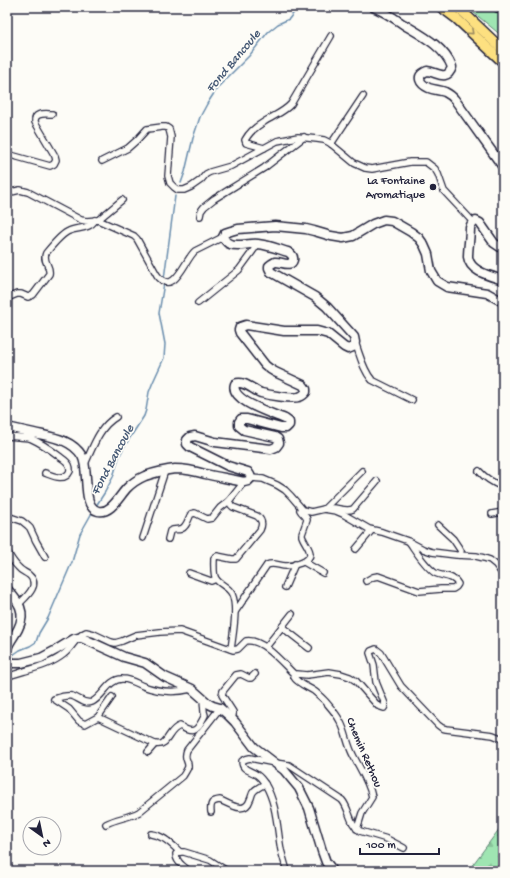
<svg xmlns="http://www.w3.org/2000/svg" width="510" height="878" viewBox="0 0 510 878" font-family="'Gochi Hand',sans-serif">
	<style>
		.green { fill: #9fe5b2; stroke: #608476 }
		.forest { fill: url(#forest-firs); stroke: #608476 }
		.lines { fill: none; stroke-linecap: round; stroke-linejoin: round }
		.stream { stroke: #698dad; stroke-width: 1.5 }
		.minor-casing { stroke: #22223b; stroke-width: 8 }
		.secondary-casing { stroke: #22223b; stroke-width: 11 }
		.trunk-casing { stroke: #22223b; stroke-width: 12 }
		.minor { stroke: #fdfcf7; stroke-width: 5.5 }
		.secondary { stroke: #fdfcf7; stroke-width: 8 }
		.trunk { stroke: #fde080; stroke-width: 9 }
		.oneway { stroke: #9a8a61 }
		.poi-dot { fill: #22223b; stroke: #fdfcf7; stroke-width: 1.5 }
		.labels { text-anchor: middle; stroke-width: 3.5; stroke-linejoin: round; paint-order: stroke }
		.poi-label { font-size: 12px; fill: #22223b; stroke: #fdfcf7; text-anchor: end }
		.street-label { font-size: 12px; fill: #22223b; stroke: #fdfcf7 }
		.water-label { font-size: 13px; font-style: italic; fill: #455874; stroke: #fdfcf7 }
	</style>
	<defs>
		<pattern id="forest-firs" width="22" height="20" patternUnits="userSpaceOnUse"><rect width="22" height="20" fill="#9fe5b2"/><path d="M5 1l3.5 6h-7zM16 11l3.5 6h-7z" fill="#89c49a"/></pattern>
	</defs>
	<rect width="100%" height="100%" fill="#fdfcf7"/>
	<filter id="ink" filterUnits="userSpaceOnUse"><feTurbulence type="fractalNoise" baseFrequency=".025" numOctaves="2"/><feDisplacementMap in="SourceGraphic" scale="8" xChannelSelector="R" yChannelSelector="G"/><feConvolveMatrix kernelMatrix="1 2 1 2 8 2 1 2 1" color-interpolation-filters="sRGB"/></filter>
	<g filter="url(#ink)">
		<polygon class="green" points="467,7 503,7 503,37"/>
		<polygon class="forest" points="503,824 503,871 468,871"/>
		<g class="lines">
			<g class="stream">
				<polyline points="181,183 185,172 193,138 200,117 207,104 218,87 249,56 268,32 278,24 289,19 298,7"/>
				<polyline points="164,279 175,196"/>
				<polyline points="96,506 105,492 113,477 119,457 124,447 144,416 146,410 149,392 153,382 164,358 165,344 159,313 164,283"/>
				<polyline points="10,657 20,650 30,646 36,642 39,633 48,618 72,562 80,534 93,511"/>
			</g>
			<g class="minor-casing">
				<g id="minor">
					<polyline points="331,144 363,96"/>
					<path d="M264,148L246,143L245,140C249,133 257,126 264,122C273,116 284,112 291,104L331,36"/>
					<path d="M7,154L50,166L54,164L56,160L55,156L35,122C34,112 45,114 52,114"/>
					<polyline points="102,161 128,148 137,140 147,129 162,127 166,127 169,129 171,137 168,176 170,183 174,187 178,190 184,190 191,187 201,180 206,174 210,172 231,166 277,141 298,137 317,139 324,140 330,143 354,163 365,168 372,169 410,162 426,162 435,169 438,174 444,191 473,222"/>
					<path d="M7,193L20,190L28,192L81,220L86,221L98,220L134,236L137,239L157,275C174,298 185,259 195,251L223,237"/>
					<polyline points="200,216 201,211 204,207 214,199 264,168 304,137"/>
					<polyline points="98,220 122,200"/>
					<path d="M7,298L17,294H21L28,297L33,295L49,274C51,266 42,261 46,253C52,246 61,234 69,231C78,227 89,230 95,220"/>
					<polyline points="198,303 239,270 258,244"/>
					<path d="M355,342C360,355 363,370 372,380L412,400"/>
					<polyline points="7,436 30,438 31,435"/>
					<path d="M30,438C41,443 50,449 59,456C63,459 67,461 69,465C70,467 70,468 70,471C65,482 53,476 45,473"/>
					<path d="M85,464C93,447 99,427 116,417"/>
					<path d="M479,471C486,479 493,483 503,487"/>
					<polyline points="251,478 263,479 277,485 285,490 291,496 303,510 311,512 324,509 336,511 343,514 369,529 382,532 408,541 423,549 432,552 456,555 476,556 484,558 490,560 496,565 503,575"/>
					<path d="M332,508C340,508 346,512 353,509L377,481"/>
					<polyline points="324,509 362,471"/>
					<polyline points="492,514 503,512"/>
					<polyline points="7,516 22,521 28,526 30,528 36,541 45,557"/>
					<polyline points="438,525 453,539 461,551 460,554 459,555"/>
					<polyline points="143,538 165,471"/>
					<path d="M168,539L170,531C174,529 177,530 181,529C187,527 188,519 191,514L195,513L207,519L212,518L220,508L229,501"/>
					<polyline points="356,549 372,530"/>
					<path d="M7,551C10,557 14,563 18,567C21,571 25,572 29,575C41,585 26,597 19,604"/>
					<polyline points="304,562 323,573"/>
					<polyline points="189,573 211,581 216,579"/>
					<path d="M366,581L373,577L378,576L419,591L441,589H453L456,587L458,584C453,575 443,577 435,573C425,566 417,553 410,543"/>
					<polyline points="285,587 295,564"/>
					<path d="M235,612L267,565C274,562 279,566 286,566C293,566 310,562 310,554C310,548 304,542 302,536V534L307,520C307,516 302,514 300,510"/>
					<polyline points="282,627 309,648"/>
					<polyline points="266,647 292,614"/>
					<path d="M231,649C233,633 238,608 232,594C228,586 220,585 216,579C213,575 214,563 214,558L217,556L232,559H236L260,530C263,524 262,520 257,516L233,507L231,505L229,501L244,482"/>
					<path d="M7,676C13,675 19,673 25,671C39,667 53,663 64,654C73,647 76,636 86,632L94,634L111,642L115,643L122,641L136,635L160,632L180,631L233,650L238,649L246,641C263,638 284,665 295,675"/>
					<polyline points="98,717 112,697"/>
					<polyline points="232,718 233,715 233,712 222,695 223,691 236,675 241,674 249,678 251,678 255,674"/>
					<path d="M155,744C169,747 167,730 180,726C195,736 198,729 205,715L204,712L203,699"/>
					<path d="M148,752L155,744L98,717L85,724L79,721L69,709L54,699C60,697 66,695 72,696C79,698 84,705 92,702C103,697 109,678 123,679C130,679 138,684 143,686C159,692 175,693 191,689"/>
					<path d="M211,812C210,803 212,801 220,800C230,804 245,815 250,800C252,797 251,794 254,791C257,788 261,786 265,784"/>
					<path d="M106,824C117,818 128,818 139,812L183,776C184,774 187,770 188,767C189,760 183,760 187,750L220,708"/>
					<path d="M357,829L362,813L372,797C369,782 360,769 353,755C347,744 346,731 340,721C336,713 330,707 325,701C321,697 318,694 314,691C308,687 297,683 294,677L297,674L307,675L329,672L341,674L350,677L356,681L378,706L384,708L385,706V704L376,682L374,665L370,653L371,651L376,649L381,653L401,686L438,725L442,728L446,729L493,735L503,739"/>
					<path d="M151,834C164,836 170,843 180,852"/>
					<path d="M189,871C183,866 176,862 176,854C178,851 181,852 184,852L210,860L227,871"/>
					<path d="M287,871C285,864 283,857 281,850C277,828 277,804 265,784C263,781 260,777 257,775C251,770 242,771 242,761L246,759L250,758L275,763L289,765L342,800C350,809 349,824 360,831L387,839L404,848"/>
				</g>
			</g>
			<g class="secondary-casing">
				<g id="secondary">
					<path d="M373,7C384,11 394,18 403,24C421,35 444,46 452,67C447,82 437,72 427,71C415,76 420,84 429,88C434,90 440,90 445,92C449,94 452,96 455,100L503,167"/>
					<polyline points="497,7 503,10"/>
					<path d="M503,249L494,243L480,223L476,221L473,222L471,225L470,228C470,237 468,248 468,257C470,272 491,276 503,280"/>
					<path d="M7,427C16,429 25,431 34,433C51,437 72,439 82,456C90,470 81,507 98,511C111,514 120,495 127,488C132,483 138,479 145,476C154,473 165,470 175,469C185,469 195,471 205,474C218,477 231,479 244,482L248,481L251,478L250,475L248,472L228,466L190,447L187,444V440L190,437L195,436L215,442L271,449L276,447L279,443L278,439L275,437L244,430L239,426V422L241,419H247L281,428H286L289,425V422L285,419C274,414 229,401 235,384C244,380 253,390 261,393C269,395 291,399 299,397C302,396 304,395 306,392V389L303,385L275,372L270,369L265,365L240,333L239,330L240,327L246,325L284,331H317L328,334L344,347L348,349L353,347L355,342L354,337L327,307L315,297L271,272L269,268V266C271,264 273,263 275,262C280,261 291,268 293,260C294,256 291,254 288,252C278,249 268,245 258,244C249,243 238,247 230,244C226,243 225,240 223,237L225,233L231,231L238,229L275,226L306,229L314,231L331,236L343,238L353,236L373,224L384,220L392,221L411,232L419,238L424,245L428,254L431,271L437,281L447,287L487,293L503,302"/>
					<path d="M7,589C18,601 27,612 18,629C15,635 10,641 7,648"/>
					<polyline points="7,658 12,663 21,663 41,658 56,650 74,639 78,638 82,638 124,657 145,663 165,677 192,689 209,704 213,706 220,708 228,715 235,722 254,747 284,770 299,788 309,808 322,851 326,862 333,871"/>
				</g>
			</g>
			<g class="trunk-casing">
				<g id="trunk">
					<polyline points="441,7 457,19 503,62"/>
					<polyline points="456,7 463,12 503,50"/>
				</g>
			</g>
			<use href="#minor" class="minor"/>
			<use href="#secondary" class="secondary"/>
			<use href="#trunk" class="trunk"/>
		</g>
		<defs><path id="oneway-chevron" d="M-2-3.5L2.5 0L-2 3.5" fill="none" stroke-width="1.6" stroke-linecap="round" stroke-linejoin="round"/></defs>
		<use class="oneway" href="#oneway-chevron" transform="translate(471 32) rotate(42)"/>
	</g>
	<circle class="poi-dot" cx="433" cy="187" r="4"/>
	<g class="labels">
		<g class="poi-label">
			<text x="425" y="184">La Fontaine<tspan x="425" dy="14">Aromatique</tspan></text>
		</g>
		<g class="street-label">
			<text transform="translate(365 752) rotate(67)" y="4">Chemin Rethou</text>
		</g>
		<g class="water-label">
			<text transform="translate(232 60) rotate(-50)" y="5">Fond Bancoule</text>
			<text transform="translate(111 459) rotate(-62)" y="5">Fond Bancoule</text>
		</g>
	</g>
	<rect width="510" height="878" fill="none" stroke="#fdfcf7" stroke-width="24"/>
	<rect x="12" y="12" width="486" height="854" fill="none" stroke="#22223b" stroke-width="1.5" filter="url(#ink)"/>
	<g transform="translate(42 836) rotate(147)"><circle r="19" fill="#fdfcf7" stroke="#a5a5ac"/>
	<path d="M0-3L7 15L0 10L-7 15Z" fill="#22223b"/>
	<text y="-6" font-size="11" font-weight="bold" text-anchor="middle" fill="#22223b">N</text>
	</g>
	<path d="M360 848v6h79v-6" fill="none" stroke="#22223b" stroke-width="2"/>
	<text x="366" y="848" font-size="12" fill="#22223b" stroke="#fdfcf7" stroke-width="3" paint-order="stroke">100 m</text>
</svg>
